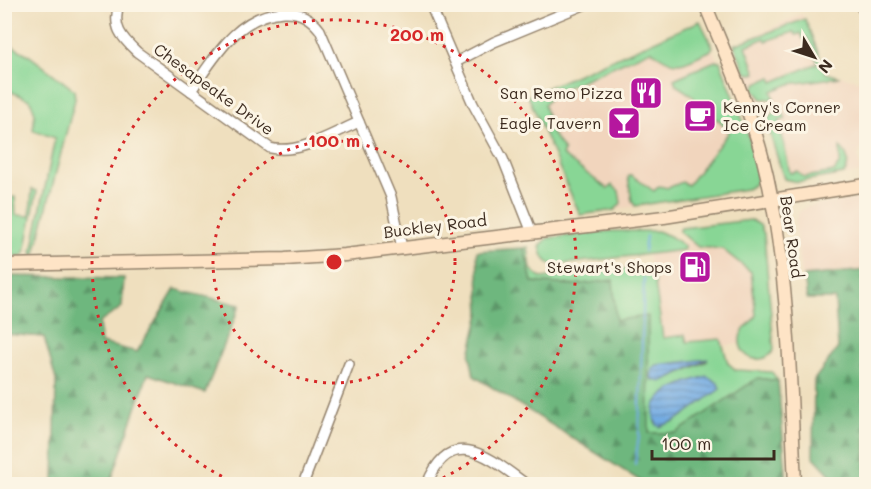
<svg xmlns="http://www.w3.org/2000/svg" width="871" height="489" viewBox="0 0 871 489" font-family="Mali,sans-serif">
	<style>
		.built { fill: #f1d5bd }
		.grass { fill: #88d695; stroke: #62805a; stroke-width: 1.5; fill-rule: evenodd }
		.forest { fill: url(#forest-firs); stroke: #54704e; stroke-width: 1.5 }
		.water { fill: url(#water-rules); stroke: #576b80; stroke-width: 1.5 }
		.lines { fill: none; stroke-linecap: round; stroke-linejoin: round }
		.stream { stroke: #73ace3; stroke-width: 2 }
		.street-casing { stroke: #95846e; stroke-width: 12 }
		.secondary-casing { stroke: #95846e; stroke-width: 15 }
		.street { stroke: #fff; stroke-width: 9 }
		.secondary { stroke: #fee4c6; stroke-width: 12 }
		.ring { fill: none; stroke: #d62828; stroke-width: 3; stroke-dasharray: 3 6 }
		.labels { text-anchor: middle; stroke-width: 6; stroke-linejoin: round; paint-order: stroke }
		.street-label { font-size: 16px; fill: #3b2a1e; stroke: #fcf5e5 }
		.poi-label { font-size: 16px; fill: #3b2a1e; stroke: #fcf5e5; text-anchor: end }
		.centre { fill: #d62828; stroke: #fcf5e5; stroke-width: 3 }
		.ring-label { font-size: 18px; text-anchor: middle; font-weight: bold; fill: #d62828; stroke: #fcf5e5; stroke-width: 6; stroke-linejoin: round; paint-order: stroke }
	</style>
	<defs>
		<pattern id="forest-firs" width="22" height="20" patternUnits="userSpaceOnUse" patternTransform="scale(1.5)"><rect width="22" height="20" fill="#6eb77e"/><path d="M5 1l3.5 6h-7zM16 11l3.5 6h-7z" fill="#5c9567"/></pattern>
		<pattern id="water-rules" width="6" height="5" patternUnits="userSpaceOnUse" patternTransform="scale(1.5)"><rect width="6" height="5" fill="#73ace3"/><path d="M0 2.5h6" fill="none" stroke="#608cb7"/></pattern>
	</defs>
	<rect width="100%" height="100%" fill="#fcf5e5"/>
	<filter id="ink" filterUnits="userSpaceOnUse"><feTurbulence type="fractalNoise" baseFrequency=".0167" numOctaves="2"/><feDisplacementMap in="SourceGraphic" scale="12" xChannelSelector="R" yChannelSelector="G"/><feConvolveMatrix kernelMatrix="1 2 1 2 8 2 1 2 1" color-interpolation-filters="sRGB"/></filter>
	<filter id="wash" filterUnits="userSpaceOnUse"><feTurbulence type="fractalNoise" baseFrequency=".008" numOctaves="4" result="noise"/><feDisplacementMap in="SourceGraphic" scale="24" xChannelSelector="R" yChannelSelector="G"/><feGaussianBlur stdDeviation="1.35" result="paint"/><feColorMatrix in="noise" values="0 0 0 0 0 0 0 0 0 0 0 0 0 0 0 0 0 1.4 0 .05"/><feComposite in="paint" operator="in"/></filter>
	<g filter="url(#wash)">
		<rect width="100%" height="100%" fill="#efdfbe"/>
		<g class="built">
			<polygon points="802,14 826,73 866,82 866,140 858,155 860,167 866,172 794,182 784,179 780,172 767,125 734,45"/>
			<polygon points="700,21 740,113 758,170 755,184 747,189 580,215 528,96"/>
			<polygon points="861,198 866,270 801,276 795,223 798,213 806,207"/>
			<polygon points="717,238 755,261 765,341 659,353 647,246"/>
		</g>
		<g class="grass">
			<polygon points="805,19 826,73 840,77 790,84 772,91 774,99 762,99 753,89 757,83 771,77 773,82 818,63 807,37 803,39 801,33 796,35 794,32 766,41 765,38 746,46 756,73 753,74 746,73 734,45"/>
			<path d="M700,21L713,47L710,51C680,63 679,71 651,50L560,90L557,88L544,105L552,133L564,151L562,155L608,189L612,185L619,191L621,203L615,210L580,215L528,96Z"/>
			<polygon points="4,42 27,54 74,90 75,99 34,257 32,252 55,138 33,130 35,113 30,100 5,89"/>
			<path d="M715,61H720C728,84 765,165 755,184L747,189L635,206L632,201L628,177L631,175L654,191L659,186L668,188L682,182L688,185L729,132L718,119L715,120L699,109L693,96L676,85L674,79Z"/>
			<path d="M776,111L783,113L786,119L779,121L790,173L797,171L804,177L834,172L840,163V147C848,153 850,166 844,174L797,182L784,179L767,124L769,116Z"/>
			<polygon points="32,189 37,191 25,253 21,256 8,256 5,252 11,203 5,203 5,198 15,197 16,215 30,216"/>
			<path d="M751,220L760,225L764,234L774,350C763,367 738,359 740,338C741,328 752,324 756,315L751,272L722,249L698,247L679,231L681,228Z"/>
			<path d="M611,231H657L670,236L684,246V250L554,265C544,263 542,255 540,246L548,238Z"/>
			<path d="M528,247L531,269L541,278L642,267L654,276L663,338L685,335L687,342L721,339L728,363L736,370L772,372L778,381L758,378L676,433H648L615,320L613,281L573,285L532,282L524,248ZM708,361L669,378L652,380L651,373L657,365ZM707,376L720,389L674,422L655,423C653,389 680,385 707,376Z"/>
		</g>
		<g class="forest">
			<polygon points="524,248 532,282 573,285 613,280 616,320 648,316 649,433 676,433 758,378 778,381 787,484 645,484 474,376 470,355 480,313 477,251"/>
			<polygon points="866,270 866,484 839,484 813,456 814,380 838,348 835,299 807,299 804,276"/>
			<polygon points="7,276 124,278 122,307 99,323 101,343 137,352 175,289 240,305 205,393 148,374 110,484 54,484 56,380 44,337 5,334"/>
		</g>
		<g class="water">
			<polygon points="708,359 661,382 651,379 652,369 657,365"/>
			<path d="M707,376L718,383L720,389L677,420L660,427L657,425C641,394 686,382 707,376Z"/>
		</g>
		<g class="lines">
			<g class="stream">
				<polyline points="644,251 646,236"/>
				<polyline points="635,464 639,435 644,278"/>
			</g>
		</g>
	</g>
	<g filter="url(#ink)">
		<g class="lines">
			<g class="street-casing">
				<g id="street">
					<path d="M119,4C112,27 121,37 137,52L270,148C299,155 333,133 359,122"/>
					<polyline points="430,4 473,104 503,159 531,230"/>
					<polyline points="859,4 866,14"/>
					<polyline points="456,62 494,42 586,4"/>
					<path d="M191,91C214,58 238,14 284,12C298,11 311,18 320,30L391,197L402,248"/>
					<polyline points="303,484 349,364"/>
					<path d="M427,484C451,423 490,458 526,484"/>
				</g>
			</g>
			<g class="secondary-casing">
				<g id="secondary">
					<path d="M705,4C728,61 754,117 767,176C789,276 790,382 795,484"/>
					<polyline points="4,265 285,259 345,255 664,217 866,185"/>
				</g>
			</g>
			<use href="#street" class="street"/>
			<use href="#secondary" class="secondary"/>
		</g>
	</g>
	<g class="ring">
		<circle cx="334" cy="262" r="121"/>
		<path d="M238 484A242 242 0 1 1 430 484"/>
	</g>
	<defs>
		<g id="restaurant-square" transform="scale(1.725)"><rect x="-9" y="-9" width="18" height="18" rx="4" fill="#b5179e" stroke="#fcf5e5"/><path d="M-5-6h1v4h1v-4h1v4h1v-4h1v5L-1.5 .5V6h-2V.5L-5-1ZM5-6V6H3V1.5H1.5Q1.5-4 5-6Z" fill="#fff"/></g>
		<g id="cafe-square" transform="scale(1.725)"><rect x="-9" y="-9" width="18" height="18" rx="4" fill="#b5179e" stroke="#fcf5e5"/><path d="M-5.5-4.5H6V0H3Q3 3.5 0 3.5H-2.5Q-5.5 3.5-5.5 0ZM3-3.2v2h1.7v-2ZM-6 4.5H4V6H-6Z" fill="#fff"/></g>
		<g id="bar-square" transform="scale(1.725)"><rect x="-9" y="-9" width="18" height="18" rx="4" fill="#b5179e" stroke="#fcf5e5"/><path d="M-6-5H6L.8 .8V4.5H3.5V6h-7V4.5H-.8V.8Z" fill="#fff"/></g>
		<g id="fuel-square" transform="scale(1.725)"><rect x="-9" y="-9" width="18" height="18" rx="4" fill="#b5179e" stroke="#fcf5e5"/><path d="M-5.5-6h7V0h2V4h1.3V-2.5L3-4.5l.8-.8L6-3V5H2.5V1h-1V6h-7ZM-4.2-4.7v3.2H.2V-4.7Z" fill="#fff"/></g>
	</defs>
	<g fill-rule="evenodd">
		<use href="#restaurant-square" x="646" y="93"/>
		<use href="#cafe-square" x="700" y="116"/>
		<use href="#bar-square" x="624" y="123"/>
		<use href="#fuel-square" x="695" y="267"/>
	</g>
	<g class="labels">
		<g class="street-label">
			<text transform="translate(214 89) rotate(36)" y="6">Chesapeake Drive</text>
			<text transform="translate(435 226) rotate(-7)" y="6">Buckley Road</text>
			<text transform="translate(792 237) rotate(82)" y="6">Bear Road</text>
		</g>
		<g class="poi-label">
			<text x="623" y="99">San Remo Pizza</text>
			<text x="723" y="113" text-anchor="start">Kenny's Corner<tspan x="723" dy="18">Ice Cream</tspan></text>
			<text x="601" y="129">Eagle Tavern</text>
			<text x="672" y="273">Stewart's Shops</text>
		</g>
	</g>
	<circle cx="334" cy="262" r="9" class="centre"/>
	<g class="ring-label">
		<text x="417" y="41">200 m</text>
		<text x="334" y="147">100 m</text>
	</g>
	<rect width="871" height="489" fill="none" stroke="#fcf5e5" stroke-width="24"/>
	<g transform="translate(814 57) rotate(129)" stroke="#fcf5e5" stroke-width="4.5" paint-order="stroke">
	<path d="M0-4.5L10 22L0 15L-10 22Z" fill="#3b2a1e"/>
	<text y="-9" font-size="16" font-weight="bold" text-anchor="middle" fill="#3b2a1e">N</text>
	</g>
	<path d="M652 450v9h122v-9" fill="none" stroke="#3b2a1e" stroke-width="3"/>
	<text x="661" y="450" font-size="18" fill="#3b2a1e" stroke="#fcf5e5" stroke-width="4.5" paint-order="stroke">100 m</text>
</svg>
